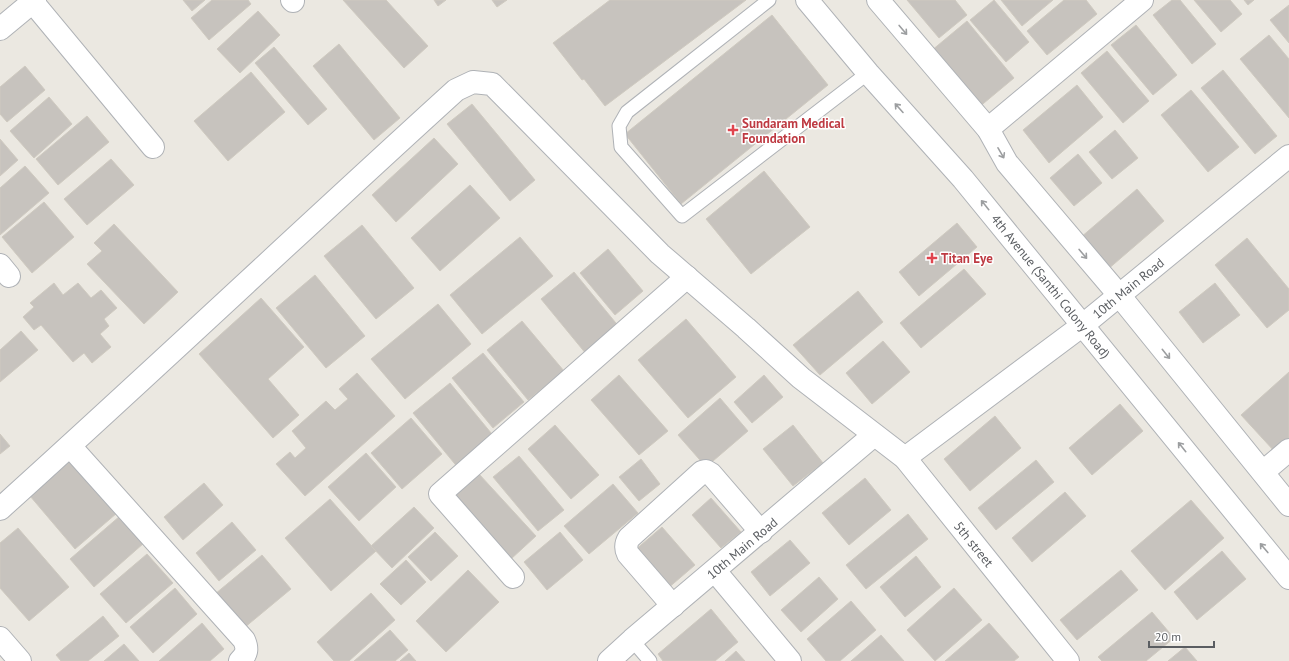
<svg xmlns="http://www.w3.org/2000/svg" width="1289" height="661" viewBox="0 0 1289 661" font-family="'PT Sans',sans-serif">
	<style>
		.building { fill: #c7c3be; stroke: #cfcac0 }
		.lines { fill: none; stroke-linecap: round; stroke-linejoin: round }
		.service-casing { stroke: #afb2b6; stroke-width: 15 }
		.minor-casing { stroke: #afb2b6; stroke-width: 24 }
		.tertiary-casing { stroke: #afb2b6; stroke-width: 24 }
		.service { stroke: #fff; stroke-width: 13 }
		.minor { stroke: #fff; stroke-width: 22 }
		.tertiary { stroke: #fff; stroke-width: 22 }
		.oneway { stroke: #9c9ea0 }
		.health-dot { fill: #e0444e; stroke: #fff; stroke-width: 1.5 }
		.labels { text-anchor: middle; stroke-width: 3; stroke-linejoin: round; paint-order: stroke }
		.health-label { font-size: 13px; font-weight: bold; fill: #be3a42; stroke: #fff; text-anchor: start }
		.street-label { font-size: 13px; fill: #5a5d61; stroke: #fff }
	</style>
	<rect width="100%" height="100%" fill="#ebe8e1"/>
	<g class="building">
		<polygon points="183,0 205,0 192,11"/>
		<polygon points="212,0 248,0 251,4 209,40 191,18"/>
		<polygon points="343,0 386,0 428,46 404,68"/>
		<polygon points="434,0 446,0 438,6"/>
		<polygon points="492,0 507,0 497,7"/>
		<polygon points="610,0 746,0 605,106 584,79 582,80 553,43"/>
		<polygon points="907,0 955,0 967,15 939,38"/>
		<polygon points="994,0 1029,42 1006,62 970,20"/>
		<polygon points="1001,0 1053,0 1022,26"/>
		<polygon points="1064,0 1086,0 1097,14 1047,55 1027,31"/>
		<polygon points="1172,0 1180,0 1216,44 1192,64 1153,15"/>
		<polygon points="1194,0 1230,0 1242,14 1221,32"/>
		<polygon points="1244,0 1254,0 1248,5"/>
		<polygon points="1289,5 1289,43 1270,20"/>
		<polygon points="258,11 280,35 240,73 217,49"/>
		<polygon points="772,15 828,85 681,204 625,134"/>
		<polygon points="967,21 1014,78 978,108 931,51"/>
		<polygon points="1136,25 1177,75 1153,95 1111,45"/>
		<polygon points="1269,35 1289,59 1289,118 1240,59"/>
		<polygon points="339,44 400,118 374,140 313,66"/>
		<polygon points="274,47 327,109 308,125 255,63"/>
		<polygon points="1107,51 1149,101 1123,123 1081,73"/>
		<polygon points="25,66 45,90 7,122 0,114 0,87"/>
		<polygon points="1223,70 1277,136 1255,154 1201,88"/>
		<polygon points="251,72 285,112 228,161 194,121"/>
		<polygon points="1077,85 1103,117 1049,163 1023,130"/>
		<polygon points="1191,90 1239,147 1208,172 1161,115"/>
		<polygon points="49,97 72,124 34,158 10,131"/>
		<polygon points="472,104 535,180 510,201 447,124"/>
		<polygon points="87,116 109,142 58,185 36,159"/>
		<polygon points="1115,130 1138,158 1112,179 1089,152"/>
		<polygon points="434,138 458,164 396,222 372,195"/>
		<polygon points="0,139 18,160 0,176"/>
		<polygon points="1078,154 1102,183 1074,206 1050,178"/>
		<polygon points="111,159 134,185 87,225 64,199"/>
		<polygon points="25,166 49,193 0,235 0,188"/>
		<polygon points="764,171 810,227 751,274 706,219"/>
		<polygon points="470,185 500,218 440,271 411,238"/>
		<polygon points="1137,189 1164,221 1107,270 1080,238"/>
		<polygon points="44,202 74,237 32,273 2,237"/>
		<polygon points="957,223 977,247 919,296 899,272"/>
		<polygon points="114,224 178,292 144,324 87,264 102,251 94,243"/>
		<polygon points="362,225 414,288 376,319 324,256"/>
		<polygon points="520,237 553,276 482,334 450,295"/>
		<polygon points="1247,238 1289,289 1289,310 1267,328 1215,265"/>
		<polygon points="608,249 643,291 615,315 580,273"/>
		<polygon points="964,269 986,294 921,348 900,323"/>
		<polygon points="574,272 620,328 587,355 541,299"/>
		<polygon points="315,275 365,336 326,368 276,308"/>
		<polygon points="54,283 63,295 78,283 91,298 101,290 117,308 104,319 109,326 100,334 111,347 92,363 84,353 73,362 41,325 34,330 23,317 34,307 30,303"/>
		<polygon points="1215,283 1240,315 1203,343 1179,312"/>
		<polygon points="858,291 883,322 820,375 793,345"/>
		<polygon points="261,298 304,347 268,379 299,415 273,438 199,354"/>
		<polygon points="438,304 471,344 405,399 371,359"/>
		<polygon points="686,319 736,377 688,418 638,360"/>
		<polygon points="522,321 564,371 528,400 487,350"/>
		<polygon points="21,331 38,350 0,382 0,350"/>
		<polygon points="883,341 910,372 872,404 846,373"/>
		<polygon points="483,353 524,402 493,428 452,378"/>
		<polygon points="1289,372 1289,440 1275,452 1241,415"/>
		<polygon points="357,373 395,416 305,496 276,464 290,452 295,458 306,448 292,431 326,401 335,410 348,399 339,389"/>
		<polygon points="619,375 668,431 639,455 591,400"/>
		<polygon points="764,375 783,397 752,423 734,402"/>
		<polygon points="450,383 496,439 459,469 413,413"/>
		<polygon points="720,398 748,431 706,467 678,435"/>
		<polygon points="1120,404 1143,431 1092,475 1069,448"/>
		<polygon points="995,416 1021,448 970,491 944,459"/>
		<polygon points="411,418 442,454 402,489 371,453"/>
		<polygon points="555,425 599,475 571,499 528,449"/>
		<polygon points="793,425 823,463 793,486 763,449"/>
		<polygon points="0,434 10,446 0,454"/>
		<polygon points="366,453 396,487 359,521 328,487"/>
		<polygon points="519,456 564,510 538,531 493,477"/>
		<polygon points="641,459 660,484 639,501 619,477"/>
		<polygon points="71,460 117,513 75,549 30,496"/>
		<polygon points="1036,460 1054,482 996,530 978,508"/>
		<polygon points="479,474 536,536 511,559 454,496"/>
		<polygon points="865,478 891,510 849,545 822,513"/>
		<polygon points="204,483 223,505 183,540 164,517"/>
		<polygon points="613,484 638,513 589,554 564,526"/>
		<polygon points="1065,492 1086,516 1032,562 1012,538"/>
		<polygon points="711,498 741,532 721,548 692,515"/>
		<polygon points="330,499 376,551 331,591 285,538"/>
		<polygon points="1191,500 1224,538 1165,590 1131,551"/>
		<polygon points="414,507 434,528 392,568 371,546"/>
		<polygon points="908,514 928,539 866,589 846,565"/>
		<polygon points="120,516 144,543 94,587 70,559"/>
		<polygon points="232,522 256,550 219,581 196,553"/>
		<polygon points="662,527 695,565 667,589 634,551"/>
		<polygon points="18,528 69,587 29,621 0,588 0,543"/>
		<polygon points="435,532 458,556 431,581 408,557"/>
		<polygon points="560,532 583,560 547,590 524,562"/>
		<polygon points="790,540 810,563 770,596 751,572"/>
		<polygon points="1222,551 1246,579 1197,620 1174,592"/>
		<polygon points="147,554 173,583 126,623 100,594"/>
		<polygon points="262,555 291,589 244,628 215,594"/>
		<polygon points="916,556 941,587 905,617 880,587"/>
		<polygon points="406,560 426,582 401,605 380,584"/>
		<polygon points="468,570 499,602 446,652 416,621"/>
		<polygon points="1121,570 1138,590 1077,640 1060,620"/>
		<polygon points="819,577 838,599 801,632 781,610"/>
		<polygon points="175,588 197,614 153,653 130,627"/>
		<polygon points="954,588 982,620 935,661 907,630"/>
		<polygon points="371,593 395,620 349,661 334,661 317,642"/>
		<polygon points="851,601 876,630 840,661 826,661 807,639"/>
		<polygon points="711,609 738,642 715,661 663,661 658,654"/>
		<polygon points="1152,612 1174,638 1146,661 1102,661 1098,657"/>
		<polygon points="103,616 119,636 88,661 61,661 56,655"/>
		<polygon points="202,623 224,649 210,661 159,661"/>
		<polygon points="989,623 1019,657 1014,661 945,661"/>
		<polygon points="390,630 408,650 395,661 354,661"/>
		<polygon points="881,635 904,661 851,661"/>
		<polygon points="124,644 139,661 104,661"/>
		<polygon points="1185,647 1197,661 1168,661"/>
		<polygon points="736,651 745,661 725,661"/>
		<polygon points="409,653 416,661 400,661"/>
	</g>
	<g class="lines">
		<g class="service-casing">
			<g id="service">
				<polyline points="769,0 627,112 619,126 621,147 682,216 868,73"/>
				<polyline points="632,640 650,661"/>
			</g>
		</g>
		<g class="minor-casing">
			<g id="minor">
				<polyline points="31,0 153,147"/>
				<polyline points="292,0 293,1"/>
				<polyline points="0,29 35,0"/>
				<polyline points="988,129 1142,0"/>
				<polyline points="0,265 9,276"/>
				<path d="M70,446L244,640C248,649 247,654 240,661"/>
				<polyline points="905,458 1083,325 1289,156"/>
				<polyline points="1263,472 1289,450"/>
				<path d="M0,509C153,371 303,229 456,90L473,82L492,84L660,254L746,328L801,378L905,458L1068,661"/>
				<polyline points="715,571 790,661"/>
				<polyline points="513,577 440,494 687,277"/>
				<path d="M673,606L628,554C625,548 626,543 629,538L702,472L706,471L711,474L761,532"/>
				<polyline points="0,638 20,661"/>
				<polyline points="609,661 632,640 874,435"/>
			</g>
		</g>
		<g class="tertiary-casing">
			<g id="tertiary">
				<polyline points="807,0 868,73 963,179 1289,578"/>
				<polyline points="878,0 988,129 1007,163 1119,295 1289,505"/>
			</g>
		</g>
		<use href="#service" class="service"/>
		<use href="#minor" class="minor"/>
		<use href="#tertiary" class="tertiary"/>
	</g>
	<defs><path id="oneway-shaft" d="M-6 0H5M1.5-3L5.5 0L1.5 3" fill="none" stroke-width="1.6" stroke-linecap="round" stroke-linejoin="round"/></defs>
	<g class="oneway">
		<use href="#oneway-shaft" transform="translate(903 30) rotate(50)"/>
		<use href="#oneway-shaft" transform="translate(899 108) rotate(-132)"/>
		<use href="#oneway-shaft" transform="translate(1001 153) rotate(60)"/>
		<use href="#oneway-shaft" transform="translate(985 205) rotate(-129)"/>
		<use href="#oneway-shaft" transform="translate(1083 254) rotate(50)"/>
		<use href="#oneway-shaft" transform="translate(1166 354) rotate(51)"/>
		<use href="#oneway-shaft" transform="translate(1182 447) rotate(-129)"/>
		<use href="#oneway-shaft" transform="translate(1264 548) rotate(-130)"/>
	</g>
	<g class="health-dot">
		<path d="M731 124h4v4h4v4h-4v4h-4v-4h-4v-4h4z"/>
		<path d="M930 252h4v4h4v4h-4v4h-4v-4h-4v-4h4z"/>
	</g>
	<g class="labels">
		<g class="health-label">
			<text x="742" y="128">Sundaram Medical<tspan x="742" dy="15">Foundation</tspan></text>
			<text x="941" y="263">Titan Eye</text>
		</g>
		<g class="street-label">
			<text transform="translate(1051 286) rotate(51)" y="5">4th Avenue (Santhi Colony Road)</text>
			<text transform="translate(1128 288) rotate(-39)" y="5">10th Main Road</text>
			<text transform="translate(974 544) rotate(51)" y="5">5th street</text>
			<text transform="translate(742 548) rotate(-40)" y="5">10th Main Road</text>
		</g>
	</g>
	<path d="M1149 641v6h65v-6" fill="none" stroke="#5a5d61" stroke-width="2"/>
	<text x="1155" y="641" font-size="12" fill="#5a5d61" stroke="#ffffff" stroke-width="3" paint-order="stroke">20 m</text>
</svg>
